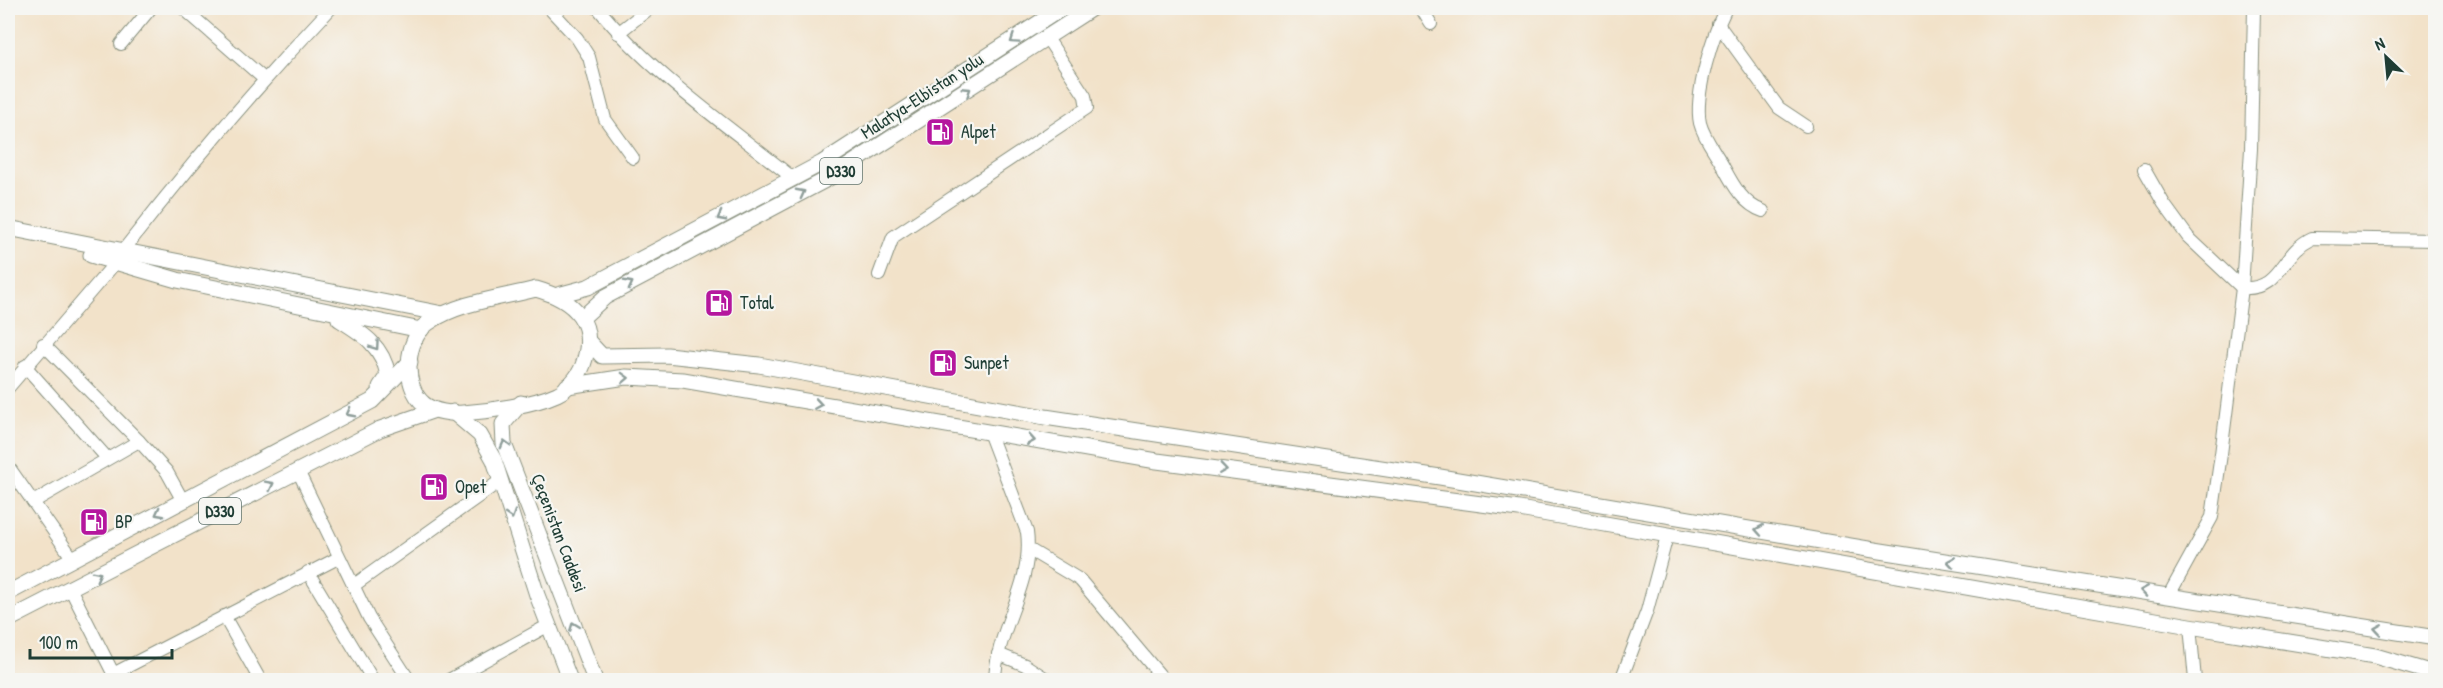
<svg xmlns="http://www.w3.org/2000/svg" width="2443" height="688" viewBox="0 0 2443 688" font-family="'Patrick Hand',sans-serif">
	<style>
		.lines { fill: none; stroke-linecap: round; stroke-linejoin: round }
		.minor-casing { stroke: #88907e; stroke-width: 14 }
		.major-casing { stroke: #88907e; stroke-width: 17 }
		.minor { stroke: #fff; stroke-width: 12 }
		.major { stroke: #fff; stroke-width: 15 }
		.oneway { stroke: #8f9e9a }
		.labels { text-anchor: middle; stroke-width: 4.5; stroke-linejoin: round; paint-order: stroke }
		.shield { fill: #f6f6f2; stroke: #60746d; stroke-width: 1.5 }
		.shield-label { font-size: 16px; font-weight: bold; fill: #1f3d34 }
		.street-label { font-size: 18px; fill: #1f3d34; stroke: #f6f6f2 }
		.poi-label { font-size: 18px; fill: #1f3d34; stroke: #f6f6f2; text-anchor: start }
	</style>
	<rect width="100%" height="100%" fill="#f6f6f2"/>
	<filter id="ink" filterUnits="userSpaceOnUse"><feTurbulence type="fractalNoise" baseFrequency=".0167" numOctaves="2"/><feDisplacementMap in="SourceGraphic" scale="12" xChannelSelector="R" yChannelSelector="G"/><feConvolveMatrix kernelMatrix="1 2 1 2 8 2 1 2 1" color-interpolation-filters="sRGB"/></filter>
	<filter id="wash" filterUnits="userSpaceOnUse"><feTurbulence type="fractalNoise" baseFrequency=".008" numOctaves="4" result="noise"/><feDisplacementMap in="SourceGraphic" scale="24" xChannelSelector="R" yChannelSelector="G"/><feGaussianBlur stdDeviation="1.35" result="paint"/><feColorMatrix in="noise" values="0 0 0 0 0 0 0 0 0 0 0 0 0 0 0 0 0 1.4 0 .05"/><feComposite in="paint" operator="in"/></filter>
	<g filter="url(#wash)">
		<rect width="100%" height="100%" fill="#f2e2c9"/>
	</g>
	<g filter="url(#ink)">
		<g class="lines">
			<g class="minor-casing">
				<g id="minor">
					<polyline points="183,8 263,78"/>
					<polyline points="549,8 577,38 589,57 605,119 633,158"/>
					<path d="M598,8C651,74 727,125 794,179"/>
					<polyline points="1421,8 1431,24"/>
					<path d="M1726,8C1713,34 1694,94 1700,123C1704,139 1717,154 1724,168C1733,185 1744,205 1763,211"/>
					<polyline points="1718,24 1779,108 1806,126"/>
					<polyline points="618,33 650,8"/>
					<polyline points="121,44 151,8"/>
					<path d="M2144,169L2164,204L2188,237L2242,288C2282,291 2280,253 2312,238L2436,240"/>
					<path d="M122,252C188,167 257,86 331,8"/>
					<polyline points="879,275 893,237 1087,108 1085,96 1047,38"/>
					<polyline points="43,344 139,441"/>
					<polyline points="25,366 107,458"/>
					<polyline points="8,388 116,262"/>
					<path d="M989,432L1027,532C1034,585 996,628 995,680"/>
					<polyline points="8,466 73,559"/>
					<polyline points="298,471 369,618 409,680"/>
					<polyline points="33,502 139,441 167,472 183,501"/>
					<polyline points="1030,550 1080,580 1164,680"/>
					<polyline points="308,572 373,680"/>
					<polyline points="353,586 500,481"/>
					<polyline points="70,588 116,679"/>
					<polyline points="2169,595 2212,517 2221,454 2242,288 2251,149 2254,8"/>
					<polyline points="224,616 260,680"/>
					<polyline points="2190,626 2195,680"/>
					<polyline points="998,654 1025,665 1048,680"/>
					<polyline points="113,674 338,558"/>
					<polyline points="449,680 549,625"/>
					<polyline points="1621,680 1647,611 1667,536"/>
				</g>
			</g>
			<g class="major-casing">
				<g id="major">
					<polyline points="8,228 443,314"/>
					<polyline points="91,255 177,280 421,330"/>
					<path d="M536,289C575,300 598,323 583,365C579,376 568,389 557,394C533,405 490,411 463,413C452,414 434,412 424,404C402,386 405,339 428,323C458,302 501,298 536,289Z"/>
					<polyline points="558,295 588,287 822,163 1062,8"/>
					<polyline points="582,318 605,297 831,177 1092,8"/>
					<path d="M339,319C363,334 382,345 388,375L380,387"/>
					<polyline points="588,341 602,356 667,355 759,365 1045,417 1440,477 1868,549 2436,638"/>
					<polyline points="567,386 626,377 683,380 1157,461 1519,509 2190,626 2375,656 2436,674"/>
					<polyline points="521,403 503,424 504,444 595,680"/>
					<polyline points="453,412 480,435 494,460 537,595 570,680"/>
					<polyline points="8,593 372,401 410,362"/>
					<polyline points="8,620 380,429 435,410"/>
				</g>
			</g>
			<use href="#minor" class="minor"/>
			<use href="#major" class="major"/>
		</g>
		<defs><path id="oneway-chevron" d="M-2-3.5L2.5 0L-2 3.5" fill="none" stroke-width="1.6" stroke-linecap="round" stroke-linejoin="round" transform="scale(1.5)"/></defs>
		<g class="oneway">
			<use href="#oneway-chevron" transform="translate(1014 40) rotate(146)"/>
			<use href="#oneway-chevron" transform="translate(967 91) rotate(-33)"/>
			<use href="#oneway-chevron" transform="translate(801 193) rotate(-28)"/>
			<use href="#oneway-chevron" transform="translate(721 217) rotate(152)"/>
			<use href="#oneway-chevron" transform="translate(629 284) rotate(-28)"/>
			<use href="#oneway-chevron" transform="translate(375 346) rotate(55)"/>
			<use href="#oneway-chevron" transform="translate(625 378) rotate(-2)"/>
			<use href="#oneway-chevron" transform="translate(818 404) rotate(9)"/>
			<use href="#oneway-chevron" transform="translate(350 413) rotate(152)"/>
			<use href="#oneway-chevron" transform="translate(1031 440) rotate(10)"/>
			<use href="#oneway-chevron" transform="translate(505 444) rotate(-105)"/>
			<use href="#oneway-chevron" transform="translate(1223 469) rotate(8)"/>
			<use href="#oneway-chevron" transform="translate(270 485) rotate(-27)"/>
			<use href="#oneway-chevron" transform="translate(159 513) rotate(152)"/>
			<use href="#oneway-chevron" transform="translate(511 515) rotate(72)"/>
			<use href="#oneway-chevron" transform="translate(1759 530) rotate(-170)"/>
			<use href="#oneway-chevron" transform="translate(1951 562) rotate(-171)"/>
			<use href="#oneway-chevron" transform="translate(97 575) rotate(-27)"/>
			<use href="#oneway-chevron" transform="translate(2144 591) rotate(-171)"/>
			<use href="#oneway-chevron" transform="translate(574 626) rotate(-111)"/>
			<use href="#oneway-chevron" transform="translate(2378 629) rotate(-171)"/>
		</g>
	</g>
	<defs>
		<g id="fuel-square" transform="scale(1.5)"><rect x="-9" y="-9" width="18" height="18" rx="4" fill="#b5179e" stroke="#f6f6f2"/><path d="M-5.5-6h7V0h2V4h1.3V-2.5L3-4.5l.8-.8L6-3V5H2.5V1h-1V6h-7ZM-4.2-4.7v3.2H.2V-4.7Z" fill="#fff"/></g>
	</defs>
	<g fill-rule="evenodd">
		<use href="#fuel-square" x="940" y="132"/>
		<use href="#fuel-square" x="719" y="303"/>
		<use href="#fuel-square" x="943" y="363"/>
		<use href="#fuel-square" x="434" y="487"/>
		<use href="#fuel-square" x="94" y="522"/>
	</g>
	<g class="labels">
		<g class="shield">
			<rect x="820" y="158" width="42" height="26" rx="4.5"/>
			<rect x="199" y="498" width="42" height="26" rx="4.5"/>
		</g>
		<g class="shield-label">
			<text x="841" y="177">D330</text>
			<text x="220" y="517">D330</text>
		</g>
		<g class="street-label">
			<text transform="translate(922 96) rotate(-33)" y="6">Malatya-Elbistan yolu</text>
			<text transform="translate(559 533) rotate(69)" y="6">Çeçenistan Caddesi</text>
		</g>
		<g class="poi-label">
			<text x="961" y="138">Alpet</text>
			<text x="740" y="309">Total</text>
			<text x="964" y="369">Sunpet</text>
			<text x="455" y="493">Opet</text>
			<text x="115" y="528">BP</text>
		</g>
	</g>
	<rect width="2443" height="688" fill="none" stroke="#f6f6f2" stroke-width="30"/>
	<g transform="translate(2386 57) rotate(334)" stroke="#f6f6f2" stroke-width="4.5" paint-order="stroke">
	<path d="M0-4.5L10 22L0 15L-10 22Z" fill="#1f3d34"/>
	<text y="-9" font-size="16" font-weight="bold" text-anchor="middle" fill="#1f3d34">N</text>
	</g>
	<path d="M30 649v9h142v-9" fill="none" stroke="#1f3d34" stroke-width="3"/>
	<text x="39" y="649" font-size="18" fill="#1f3d34" stroke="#f6f6f2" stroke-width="4.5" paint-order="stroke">100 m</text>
</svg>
